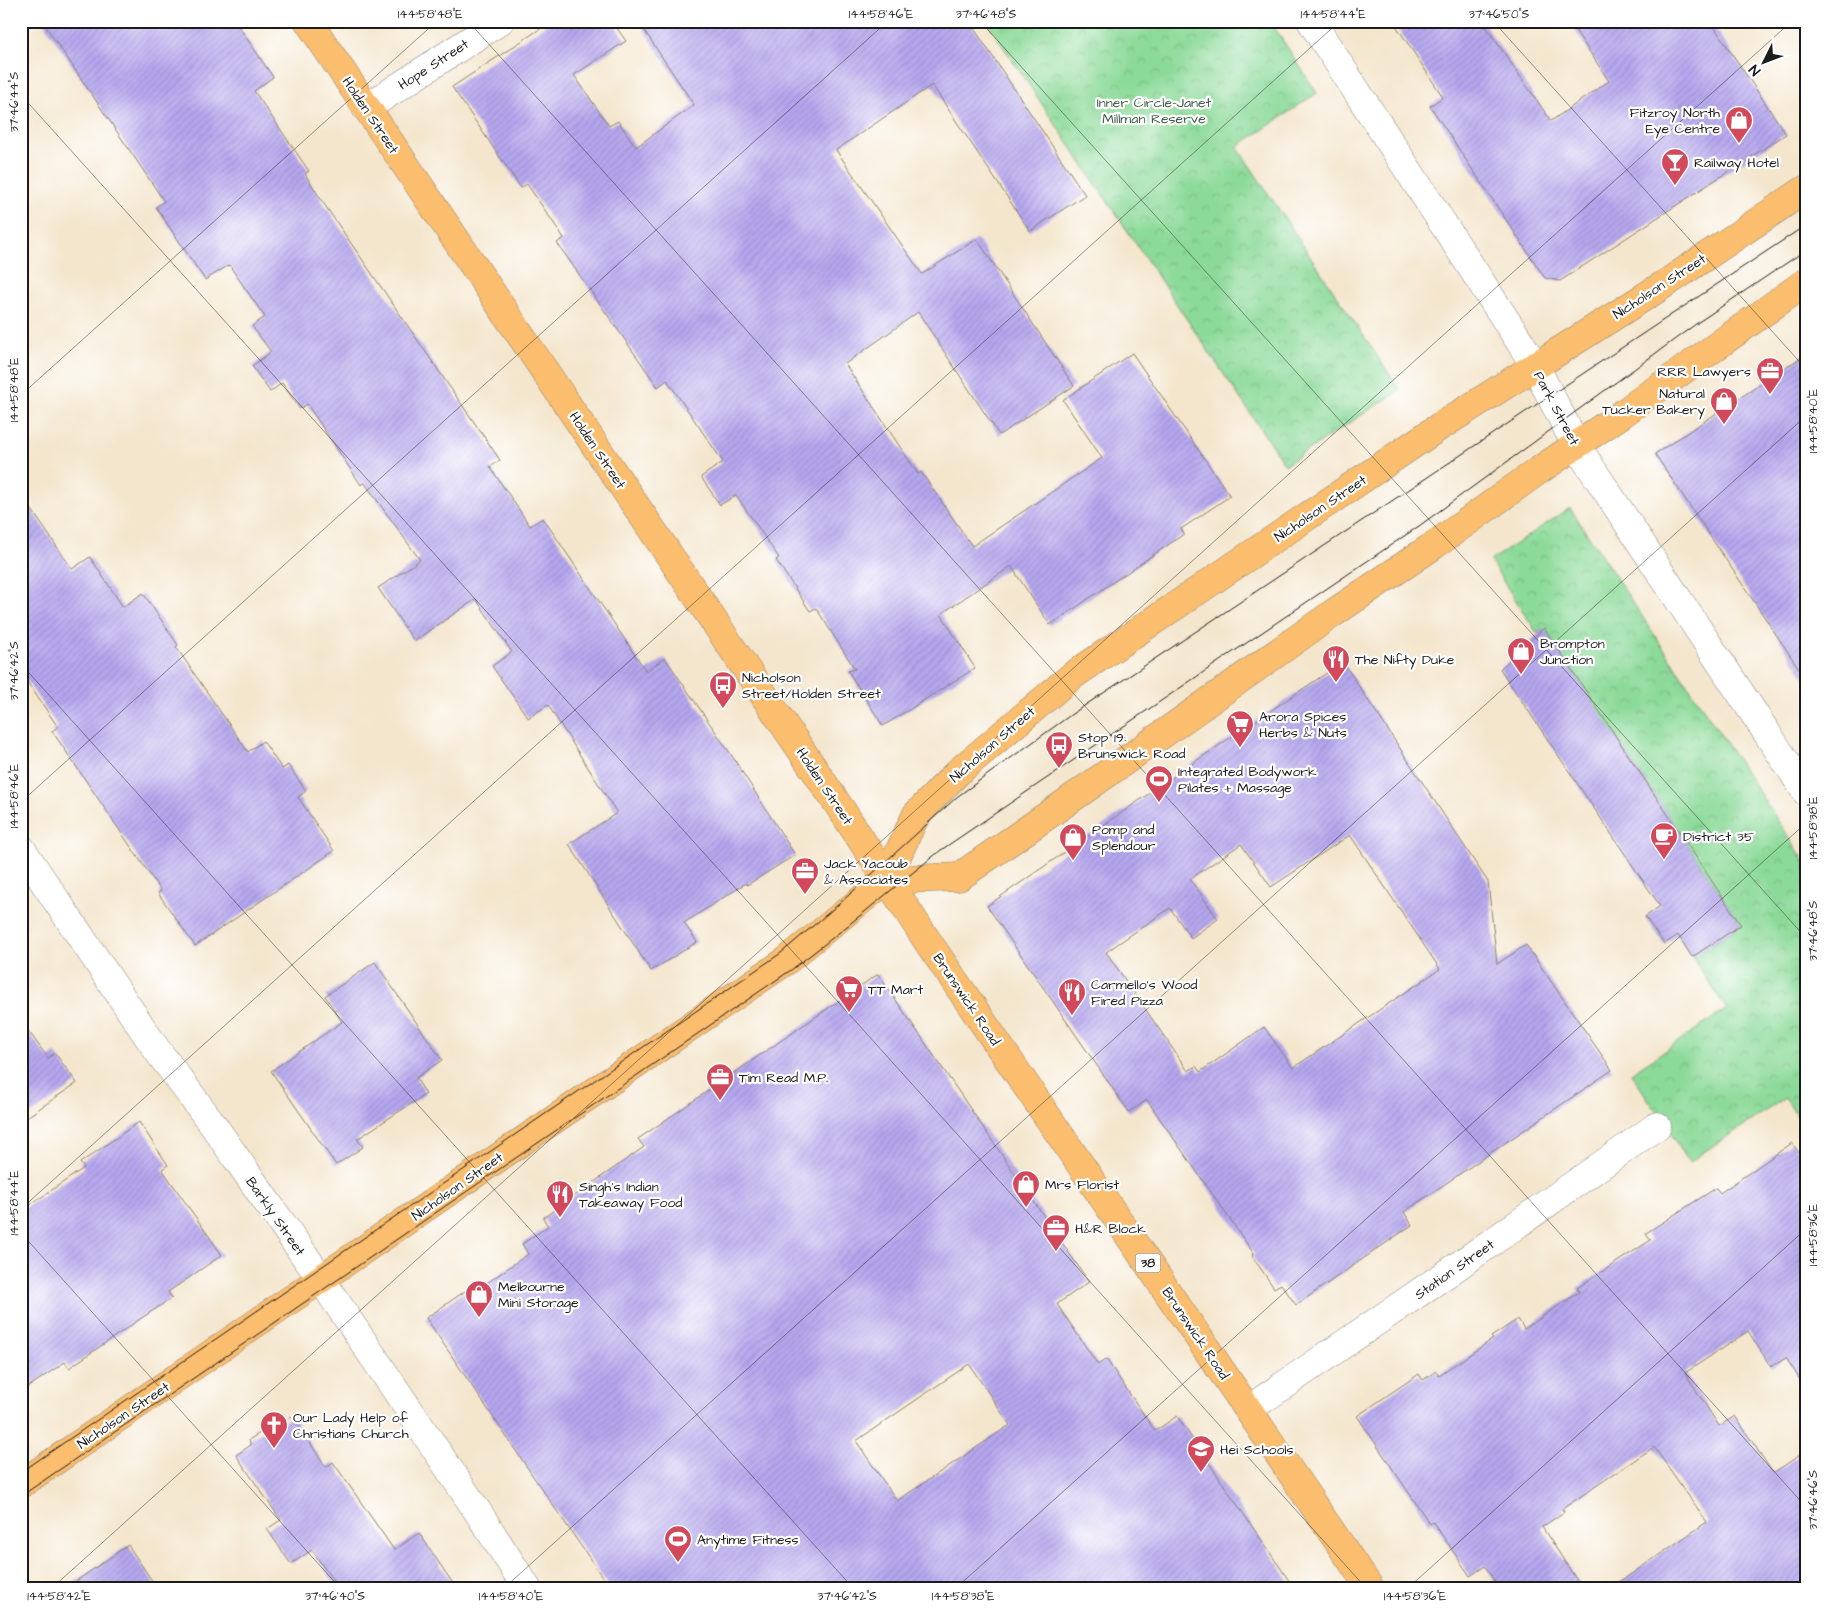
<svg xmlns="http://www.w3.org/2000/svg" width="1827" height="1609" viewBox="0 0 1827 1609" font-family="'Architects Daughter',sans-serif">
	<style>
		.park { fill: url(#park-crowns); stroke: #547b5a }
		.building { fill: url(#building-hatch); fill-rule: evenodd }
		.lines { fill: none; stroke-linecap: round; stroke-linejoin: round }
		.minor-casing { stroke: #888174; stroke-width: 29 }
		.major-casing { stroke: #888174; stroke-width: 29 }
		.minor { stroke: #fff; stroke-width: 28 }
		.major { stroke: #fbbd6e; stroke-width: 28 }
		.tram { stroke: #1c1c1c; stroke-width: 1 }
		.ticks { fill: none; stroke: #1c1c1c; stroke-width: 1; stroke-opacity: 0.45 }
		.labels { text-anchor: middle; stroke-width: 4.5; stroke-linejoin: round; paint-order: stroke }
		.shield { fill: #fff; stroke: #606060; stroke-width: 1 }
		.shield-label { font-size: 12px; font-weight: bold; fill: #1c1c1c }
		.street-label { font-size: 14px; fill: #1c1c1c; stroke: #fff }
		.park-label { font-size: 14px; fill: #435e48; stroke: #fff }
		.poi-label { font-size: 14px; fill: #1c1c1c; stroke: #fff; text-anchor: start }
		.neatline { fill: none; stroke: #1c1c1c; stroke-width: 2 }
		.ticks-label { font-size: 12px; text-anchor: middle; fill: #1c1c1c }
	</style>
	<defs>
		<pattern id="park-crowns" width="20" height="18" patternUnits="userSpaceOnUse" patternTransform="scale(1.25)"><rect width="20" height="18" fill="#8cda99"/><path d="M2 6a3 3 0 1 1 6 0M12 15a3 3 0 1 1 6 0" fill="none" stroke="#78ba83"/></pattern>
		<pattern id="building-hatch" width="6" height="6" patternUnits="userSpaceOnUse" patternTransform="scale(1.25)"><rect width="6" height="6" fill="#b6a7ef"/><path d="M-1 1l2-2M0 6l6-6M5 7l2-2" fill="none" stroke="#9c8fcc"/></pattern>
	</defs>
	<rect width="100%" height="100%" fill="#fff"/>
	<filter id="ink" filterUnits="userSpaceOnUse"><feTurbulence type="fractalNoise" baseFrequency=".02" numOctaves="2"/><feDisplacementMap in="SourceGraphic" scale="10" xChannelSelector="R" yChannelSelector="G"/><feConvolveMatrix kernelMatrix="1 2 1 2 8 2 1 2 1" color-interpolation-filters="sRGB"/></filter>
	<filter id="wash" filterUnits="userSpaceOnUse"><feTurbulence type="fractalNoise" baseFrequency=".0096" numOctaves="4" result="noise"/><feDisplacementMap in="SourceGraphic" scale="20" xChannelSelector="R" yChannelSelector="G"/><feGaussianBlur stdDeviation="1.12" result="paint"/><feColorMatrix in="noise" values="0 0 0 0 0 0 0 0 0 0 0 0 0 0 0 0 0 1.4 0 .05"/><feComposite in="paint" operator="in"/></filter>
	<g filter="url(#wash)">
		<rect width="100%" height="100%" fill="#f4e6cd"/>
		<g class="park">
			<polygon points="986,21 1270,21 1317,93 1237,147 1400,390 1285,465"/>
			<polygon points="1570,508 1806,863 1806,1130 1785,1098 1689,1162 1631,1073 1727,1009 1692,957 1741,925 1544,629 1537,633 1490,561"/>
		</g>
		<g id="blocks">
			<g class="building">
				<polygon points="42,21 235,21 273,77 254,91 309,171 305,174 322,201 500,460 490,467 530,526 543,518 646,671 665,658 732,756 795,855 747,885 746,883 684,923 697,942 651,971 569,844 617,813 548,705 528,718 492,666 512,652 476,599 414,641 378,588 420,560 364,482 361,485 307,404 300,409 282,383 270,392 252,366 271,352 252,326 265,317 229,265 205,280 156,207 164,201"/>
				<polygon points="552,21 612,21 626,41 574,75 609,126 618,121 636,147 694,105 638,21 969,21 1085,195 1030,231 932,85 836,150 922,274 977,239 1074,386 999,435 918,312 845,364 918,474 921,472 972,546 1102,458 1063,400 1132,353 1230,496 1181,529 1184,534 1050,625 1011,566 941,614 975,668 883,726 848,671 855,669 816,608 810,611 776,560 779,558 736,495 720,505 701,477 723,462 667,380 658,387 557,243 564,238 527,184 521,188 452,87"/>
				<polygon points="1393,21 1482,21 1551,121 1609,81 1569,21 1710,21 1786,134 1560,281 1545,278 1430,106 1443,97"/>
				<polygon points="1806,354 1806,679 1655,454"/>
				<polygon points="21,494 72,569 90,557 123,607 143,593 178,645 176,647 248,752 263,741 282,769 288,765 306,791 298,797 334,851 195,946 158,893 161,891 52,731 58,727 21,673"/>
				<polygon points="1544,628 1741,925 1692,957 1678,935 1664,944 1645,917 1660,906 1500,669"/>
				<path d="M1343,662L1488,882L1497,964L1526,945L1612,1070L1404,1212L1412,1225L1296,1305L1281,1284L1274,1288L1252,1256L1254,1254L1147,1100L1129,1112L987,906L1215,748ZM1350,835L1440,969L1293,1068L1264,1027L1200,1072L1196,1066L1188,1071L1106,952L1170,908L1191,938L1218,919L1190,879L1241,844L1271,887Z"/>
				<polygon points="375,962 442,1060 416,1078 426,1094 357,1139 363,1147 336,1165 271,1071 342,1022 325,996"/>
				<path d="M878,974L1089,1282L1057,1304L1098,1365L1106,1359L1155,1431L1177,1416L1294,1588H610L537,1482L426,1318L474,1285L477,1290L528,1254L522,1244L548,1226L543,1218L644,1147L638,1139ZM969,1364L1010,1425L897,1501L856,1441Z"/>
				<polygon points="21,1021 48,1058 55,1053 77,1083 21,1121"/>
				<polygon points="139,1122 168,1165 162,1169 222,1255 168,1292 172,1298 140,1319 69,1368 65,1362 21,1392 21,1211 84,1168 80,1163"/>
				<polygon points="1792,1143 1806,1163 1806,1389 1786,1358 1771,1367 1748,1331 1685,1373 1719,1426 1735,1416 1773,1473 1806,1451 1806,1588 1611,1588 1707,1522 1654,1447 1562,1509 1564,1512 1542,1527 1582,1588 1499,1588 1485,1566 1470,1576 1433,1522 1430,1524 1357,1416 1419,1374 1423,1380 1436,1371 1439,1375 1493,1339 1491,1337 1518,1319 1524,1329 1579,1292 1577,1288 1651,1240 1646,1233 1716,1188 1720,1193"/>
				<polygon points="292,1416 326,1467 333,1462 394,1550 419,1533 456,1588 338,1588 312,1550 291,1564 267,1529 281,1520 236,1455 251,1445 249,1440 273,1424 276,1427"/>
				<polygon points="128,1545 157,1588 66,1588"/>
			</g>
		</g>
	</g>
	<g filter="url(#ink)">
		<use href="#blocks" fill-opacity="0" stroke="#888174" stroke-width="1"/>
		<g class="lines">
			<g class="minor-casing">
				<g id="minor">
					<polyline points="1311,21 1520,342 1535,366 1576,445 1806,792"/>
					<polyline points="366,108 500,21"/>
					<polyline points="21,848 157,1050 211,1122 316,1272 476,1509 527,1588"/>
					<polyline points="1249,1409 1455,1268 1657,1126"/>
				</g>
			</g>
			<g class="major-casing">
				<g id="major">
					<polyline points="308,21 841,809 928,942 1370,1588"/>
					<polyline points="886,880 959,877 1081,792 1332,614 1433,546 1538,471 1622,414 1806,282"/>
					<polyline points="21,1484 786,961 886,880 916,815 958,772 1072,676 1439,427 1668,282 1806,189"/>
				</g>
			</g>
			<use href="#minor" class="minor"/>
			<use href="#major" class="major"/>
			<g class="tram">
				<polyline points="21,1472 781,953 839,904 958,796 1072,714 1806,225"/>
				<path d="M21,1496L791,970C842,932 890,890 941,850L1419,526L1700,321L1806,250"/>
			</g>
		</g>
	</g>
	<path class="ticks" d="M468,21L1806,1507M980,21L1806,938M1493,21L1806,369M21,95L1366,1588M21,395L437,21M21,664L853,1588M21,802L888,21M21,1209L1340,21M21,1233L340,1588M52,1588L1792,21M504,1588L1806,416M956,1588L1806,823M1408,1588L1806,1229"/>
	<defs>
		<g id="shop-pin" transform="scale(1.4375)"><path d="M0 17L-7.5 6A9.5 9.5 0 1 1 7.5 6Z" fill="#d1495b" stroke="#fff"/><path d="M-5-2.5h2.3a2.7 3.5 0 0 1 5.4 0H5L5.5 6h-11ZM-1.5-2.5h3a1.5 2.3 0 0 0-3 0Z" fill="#fff"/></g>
		<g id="bar-pin" transform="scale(1.4375)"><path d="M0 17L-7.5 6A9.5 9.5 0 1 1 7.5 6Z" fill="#d1495b" stroke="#fff"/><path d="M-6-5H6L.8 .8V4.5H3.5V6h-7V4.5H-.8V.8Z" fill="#fff"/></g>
		<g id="office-pin" transform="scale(1.4375)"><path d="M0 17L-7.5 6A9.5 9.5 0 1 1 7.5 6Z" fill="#d1495b" stroke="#fff"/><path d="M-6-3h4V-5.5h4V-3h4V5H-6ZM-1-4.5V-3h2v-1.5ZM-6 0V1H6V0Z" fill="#fff"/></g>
		<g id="restaurant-pin" transform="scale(1.4375)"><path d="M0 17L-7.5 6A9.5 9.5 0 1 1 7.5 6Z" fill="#d1495b" stroke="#fff"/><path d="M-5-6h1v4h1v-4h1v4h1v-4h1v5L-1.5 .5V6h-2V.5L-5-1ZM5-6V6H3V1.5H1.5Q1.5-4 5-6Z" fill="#fff"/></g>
		<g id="bus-pin" transform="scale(1.4375)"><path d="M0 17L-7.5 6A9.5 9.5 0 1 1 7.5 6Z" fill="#d1495b" stroke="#fff"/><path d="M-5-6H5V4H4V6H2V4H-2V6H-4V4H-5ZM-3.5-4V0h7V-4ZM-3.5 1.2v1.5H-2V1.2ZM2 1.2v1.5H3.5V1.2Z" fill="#fff"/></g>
		<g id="supermarket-pin" transform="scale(1.4375)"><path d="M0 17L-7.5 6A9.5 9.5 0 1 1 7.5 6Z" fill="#d1495b" stroke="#fff"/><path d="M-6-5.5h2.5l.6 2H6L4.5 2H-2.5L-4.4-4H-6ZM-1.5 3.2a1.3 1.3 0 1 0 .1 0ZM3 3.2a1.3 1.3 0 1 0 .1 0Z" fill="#fff"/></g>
		<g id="stadium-pin" transform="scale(1.4375)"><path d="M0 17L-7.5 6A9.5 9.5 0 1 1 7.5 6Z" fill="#d1495b" stroke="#fff"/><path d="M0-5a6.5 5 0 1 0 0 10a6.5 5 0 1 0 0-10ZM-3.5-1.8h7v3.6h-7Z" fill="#fff"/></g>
		<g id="cafe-pin" transform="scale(1.4375)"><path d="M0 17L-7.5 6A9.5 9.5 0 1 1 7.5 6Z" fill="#d1495b" stroke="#fff"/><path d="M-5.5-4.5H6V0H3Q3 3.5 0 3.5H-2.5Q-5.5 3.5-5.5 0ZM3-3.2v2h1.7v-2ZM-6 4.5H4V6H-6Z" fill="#fff"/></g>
		<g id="church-pin" transform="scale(1.4375)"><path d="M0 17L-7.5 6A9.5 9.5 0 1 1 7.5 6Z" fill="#d1495b" stroke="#fff"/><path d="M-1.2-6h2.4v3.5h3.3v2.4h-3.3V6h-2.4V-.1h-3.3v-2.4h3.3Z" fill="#fff"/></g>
		<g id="school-pin" transform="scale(1.4375)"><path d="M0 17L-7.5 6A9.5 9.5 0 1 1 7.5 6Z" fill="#d1495b" stroke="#fff"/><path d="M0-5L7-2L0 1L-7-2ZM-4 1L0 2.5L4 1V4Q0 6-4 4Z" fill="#fff"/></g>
	</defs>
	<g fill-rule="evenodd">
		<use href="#shop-pin" x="1739" y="120"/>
		<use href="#bar-pin" x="1675" y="162"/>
		<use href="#office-pin" x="1770" y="371"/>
		<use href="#shop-pin" x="1724" y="401"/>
		<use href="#shop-pin" x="1521" y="651"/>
		<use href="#restaurant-pin" x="1336" y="659"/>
		<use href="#bus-pin" x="723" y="685"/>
		<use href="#supermarket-pin" x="1240" y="724"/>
		<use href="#bus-pin" x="1059" y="745"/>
		<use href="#stadium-pin" x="1159" y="779"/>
		<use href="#cafe-pin" x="1664" y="836"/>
		<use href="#shop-pin" x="1073" y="837"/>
		<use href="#office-pin" x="805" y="871"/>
		<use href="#supermarket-pin" x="849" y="989"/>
		<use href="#restaurant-pin" x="1072" y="992"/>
		<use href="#office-pin" x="720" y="1077"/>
		<use href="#shop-pin" x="1026" y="1184"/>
		<use href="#restaurant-pin" x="560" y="1194"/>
		<use href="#office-pin" x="1056" y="1228"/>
		<use href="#shop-pin" x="479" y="1294"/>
		<use href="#church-pin" x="274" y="1425"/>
		<use href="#school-pin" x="1201" y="1449"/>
		<use href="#stadium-pin" x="678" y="1539"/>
	</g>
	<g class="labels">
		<rect class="shield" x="1135.5" y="1253.5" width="25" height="19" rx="4"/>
		<g class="shield-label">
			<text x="1148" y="1267">38</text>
		</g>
		<g class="street-label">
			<text transform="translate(433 64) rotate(-33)" y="5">Hope Street</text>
			<text transform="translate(371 115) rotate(56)" y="5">Holden Street</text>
			<text transform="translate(1659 286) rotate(-33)" y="5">Nicholson Street</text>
			<text transform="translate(1557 408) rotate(62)" y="5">Park Street</text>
			<text transform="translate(598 450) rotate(56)" y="5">Holden Street</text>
			<text transform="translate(1320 508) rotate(-34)" y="5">Nicholson Street</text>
			<text transform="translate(992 744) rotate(-41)" y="5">Nicholson Street</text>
			<text transform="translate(825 786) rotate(56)" y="5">Holden Street</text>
			<text transform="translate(967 999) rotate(56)" y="5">Brunswick Road</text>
			<text transform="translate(457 1186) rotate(-35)" y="5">Nicholson Street</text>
			<text transform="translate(276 1216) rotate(55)" y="5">Barkly Street</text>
			<text transform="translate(1454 1269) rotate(-35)" y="5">Station Street</text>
			<text transform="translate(1196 1333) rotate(56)" y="5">Brunswick Road</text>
			<text transform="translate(123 1415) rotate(-34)" y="5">Nicholson Street</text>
		</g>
		<g class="park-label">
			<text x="1154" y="107">Inner Circle-Janet<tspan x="1154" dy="16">Millman Reserve</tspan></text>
		</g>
		<g class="poi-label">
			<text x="1720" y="117" text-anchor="end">Fitzroy North<tspan x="1720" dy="16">Eye Centre</tspan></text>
			<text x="1694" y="167">Railway Hotel</text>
			<text x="1751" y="376" text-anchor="end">RRR Lawyers</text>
			<text x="1705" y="398" text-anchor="end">Natural<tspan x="1705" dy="16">Tucker Bakery</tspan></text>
			<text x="1540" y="648">Brompton<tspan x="1540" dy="16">Junction</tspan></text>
			<text x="1355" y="664">The Nifty Duke</text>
			<text x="742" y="682">Nicholson<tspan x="742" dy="16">Street/Holden Street</tspan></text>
			<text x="1259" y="721">Arora Spices<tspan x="1259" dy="16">Herbs &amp; Nuts</tspan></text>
			<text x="1078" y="742">Stop 19:<tspan x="1078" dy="16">Brunswick Road</tspan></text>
			<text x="1178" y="776">Integrated Bodywork<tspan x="1178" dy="16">Pilates + Massage</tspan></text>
			<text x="1092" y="834">Pomp and<tspan x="1092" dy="16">Splendour</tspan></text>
			<text x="1683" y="841">District 35</text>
			<text x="824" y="868">Jack Yacoub<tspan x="824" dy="16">&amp; Associates</tspan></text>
			<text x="1091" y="989">Carmello's Wood<tspan x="1091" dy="16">Fired Pizza</tspan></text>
			<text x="868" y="994">TT Mart</text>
			<text x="739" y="1082">Tim Read M.P.</text>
			<text x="1045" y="1189">Mrs Florist</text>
			<text x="579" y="1191">Singh's Indian<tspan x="579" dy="16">Takeaway Food</tspan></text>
			<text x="1075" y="1233">H&amp;R Block</text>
			<text x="498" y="1291">Melbourne<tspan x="498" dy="16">Mini Storage</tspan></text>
			<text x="293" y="1422">Our Lady Help of<tspan x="293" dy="16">Christians Church</tspan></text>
			<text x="1220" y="1454">Hei Schools</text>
			<text x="697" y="1544">Anytime Fitness</text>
		</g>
	</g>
	<rect width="1827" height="1609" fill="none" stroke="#fff" stroke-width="55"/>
	<g transform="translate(1764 62) rotate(228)" stroke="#ffffff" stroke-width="4" paint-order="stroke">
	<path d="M0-4L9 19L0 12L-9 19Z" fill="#1c1c1c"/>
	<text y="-8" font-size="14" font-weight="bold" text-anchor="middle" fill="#1c1c1c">N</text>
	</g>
	<rect x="28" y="28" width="1772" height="1554" class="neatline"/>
	<g class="ticks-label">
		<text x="430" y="18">144°58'48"E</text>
		<text x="881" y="18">144°58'46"E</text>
		<text x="986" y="18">37°46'48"S</text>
		<text x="1333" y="18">144°58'44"E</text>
		<text x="1499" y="18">37°46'50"S</text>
		<text transform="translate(14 102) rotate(-90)" y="4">37°46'44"S</text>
		<text transform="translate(14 390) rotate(-90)" y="4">144°58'48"E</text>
		<text transform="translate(1813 421) rotate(-90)" y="4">144°58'40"E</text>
		<text transform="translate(14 671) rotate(-90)" y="4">37°46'42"S</text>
		<text transform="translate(14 796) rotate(-90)" y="4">144°58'46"E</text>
		<text transform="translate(1813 828) rotate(-90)" y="4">144°58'38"E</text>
		<text transform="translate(1813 931) rotate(-90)" y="4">37°46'48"S</text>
		<text transform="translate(14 1203) rotate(-90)" y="4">144°58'44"E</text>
		<text transform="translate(1813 1235) rotate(-90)" y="4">144°58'36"E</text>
		<text transform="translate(1813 1500) rotate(-90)" y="4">37°46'46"S</text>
		<text x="59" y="1600">144°58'42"E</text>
		<text x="335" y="1600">37°46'40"S</text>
		<text x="511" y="1600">144°58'40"E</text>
		<text x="847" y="1600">37°46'42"S</text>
		<text x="963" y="1600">144°58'38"E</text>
		<text x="1415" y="1600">144°58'36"E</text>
	</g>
</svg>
